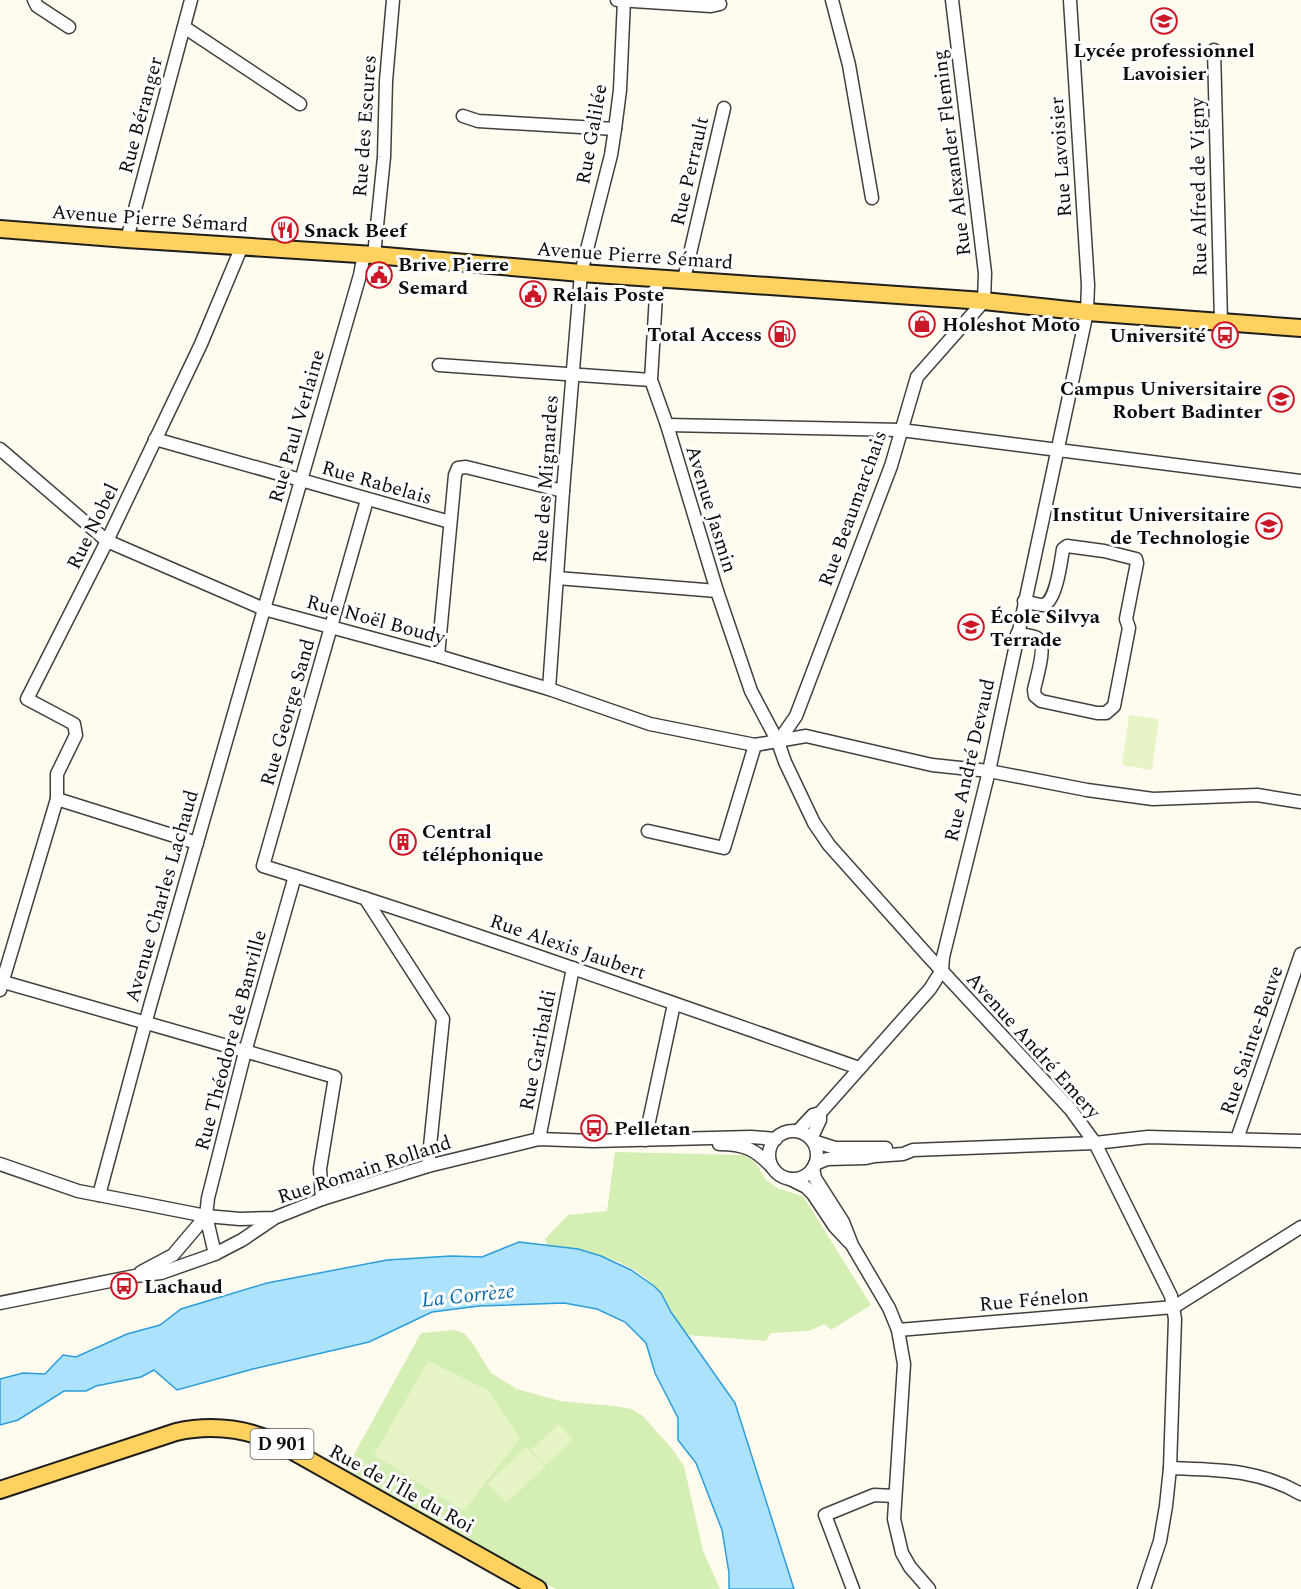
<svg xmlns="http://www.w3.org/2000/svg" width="1301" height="1589" viewBox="0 0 1301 1589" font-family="Spectral,serif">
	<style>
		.green { fill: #d4eeb3 }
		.pitch { fill: #e6f4c6 }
		.water { fill: #ace2fc; stroke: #2b9ddb; stroke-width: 1.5 }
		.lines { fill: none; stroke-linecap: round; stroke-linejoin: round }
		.minor-casing { stroke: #404040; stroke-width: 15 }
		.major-casing { stroke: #1e1e1e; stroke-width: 20 }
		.minor { stroke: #fff; stroke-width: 12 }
		.major { stroke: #ffd15e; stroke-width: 16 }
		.labels { text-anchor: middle; stroke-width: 6; stroke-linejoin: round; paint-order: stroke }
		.shield { fill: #fff; stroke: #565656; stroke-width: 1.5 }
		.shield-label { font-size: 18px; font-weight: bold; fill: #0d0d0d }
		.poi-label { font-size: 20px; font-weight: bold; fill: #0d0d0d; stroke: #fff; text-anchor: start }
		.street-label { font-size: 20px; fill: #0d0d0d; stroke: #fff }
		.water-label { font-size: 21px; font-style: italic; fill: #096cac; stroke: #fff }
	</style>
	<rect width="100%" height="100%" fill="#fffbee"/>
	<g class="green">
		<path d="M615,1152L744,1155L755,1162L766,1180L779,1189L803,1196L871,1305L831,1330L825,1324L809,1331L771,1333L766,1341L687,1335C676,1319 666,1299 653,1285C626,1257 583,1250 547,1245L545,1239L568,1215L607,1211Z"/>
		<polygon points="454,1330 464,1333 471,1341 491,1373 517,1389 560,1401 614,1406 631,1409 642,1415 673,1450 684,1466 703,1551 720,1589 556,1589 346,1469 421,1333"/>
	</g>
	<g class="pitch">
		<polygon points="1129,715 1159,719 1152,770 1122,765"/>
		<polygon points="428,1361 488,1390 520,1438 464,1511 374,1455"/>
		<polygon points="559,1424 573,1440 545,1466 531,1450"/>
		<polygon points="526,1447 545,1467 506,1503 488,1483"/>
	</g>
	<polygon class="water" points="519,1242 578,1249 601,1256 631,1270 654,1286 661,1293 671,1312 735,1403 794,1589 729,1589 729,1573 722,1530 696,1463 678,1440 678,1418 655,1373 646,1343 625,1322 597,1309 564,1303 479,1306 432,1312 369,1342 253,1369 177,1390 154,1370 141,1377 96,1386 86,1391 64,1391 18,1420 0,1425 0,1379 23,1373 45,1374 63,1355 76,1357 127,1334 160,1325 181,1309 267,1283 387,1260 451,1256 482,1257"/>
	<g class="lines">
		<g class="minor-casing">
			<g id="minor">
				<polyline points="34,0 37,6 69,27"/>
				<polyline points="617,0 711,6 720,4"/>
				<polyline points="832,0 849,65 872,198"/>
				<polyline points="184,27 300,104"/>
				<polyline points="1214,50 1221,322"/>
				<polyline points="463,116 478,121 615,129"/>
				<polyline points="127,239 191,0"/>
				<polyline points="374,255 384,157 386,81 393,0"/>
				<polyline points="657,278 651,380 667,425 717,591 751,691 778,742 785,762 814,823 829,845 929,957 1071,1110 1095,1143 1171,1296 1175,1319 1170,1468 1166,1506 1160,1541 1144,1589"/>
				<polyline points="684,279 724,108"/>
				<polyline points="439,365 651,380"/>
				<polyline points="667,425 901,430 1301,481"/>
				<polyline points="155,439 450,522"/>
				<polyline points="0,449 107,541 264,609 438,656 549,689 650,724 755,745 806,736 932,765 989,771 1087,790 1153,799 1257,795 1301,802"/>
				<path d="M367,500L263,866C464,928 661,999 859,1068"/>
				<polyline points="557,578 717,591"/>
				<path d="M1017,634C1023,635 1032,635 1037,638C1048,644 1036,679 1034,690L1035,696L1041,701L1097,713H1106L1114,706L1129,628L1126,619L1137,563L1136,559L1104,551L1067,546L1063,549C1061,561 1056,603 1043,605C1037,605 1029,602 1024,601"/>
				<polyline points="438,656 455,475 458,468 466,467 563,491"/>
				<polyline points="549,689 563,491 581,273 611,155 615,129 620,90 624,0"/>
				<polyline points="778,742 796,716 891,466 917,377 984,301 985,273 952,0"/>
				<polyline points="57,799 197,843"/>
				<polyline points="648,831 724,848 755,745"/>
				<polyline points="365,898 443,1019 428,1166"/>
				<polyline points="0,981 335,1077 320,1169 322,1199"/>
				<polyline points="0,990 57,799 57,774 76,735 74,724 27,699 107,541 201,344 242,246"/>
				<polyline points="798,1131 813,1115 820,1113 930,989 942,970 943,957 989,771 1087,312 1088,285 1070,0"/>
				<circle cx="793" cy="1155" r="24"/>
				<polyline points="539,1139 573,968"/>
				<polyline points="811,1139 820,1120 820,1113"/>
				<polyline points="1237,1139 1301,954"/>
				<polyline points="645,1140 674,1004"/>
				<polyline points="813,1141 835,1148 886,1148"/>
				<path d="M719,1144C744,1144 755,1149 772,1167"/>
				<polyline points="0,1164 78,1191 140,1203 206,1216 240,1219 274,1218 322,1199 428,1166 539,1139 593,1141 751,1137 776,1139"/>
				<polyline points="815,1164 827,1159 866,1158 875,1156 903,1154 913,1150 1095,1143 1148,1137 1301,1141"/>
				<polyline points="813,1168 815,1178 843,1222 852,1245 889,1308 898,1330 904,1364 894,1519 902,1553 910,1567 929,1589"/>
				<polyline points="790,1179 806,1187 813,1194 835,1227 849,1242"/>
				<polyline points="99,1195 150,1006 360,275 364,254"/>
				<polyline points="215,1254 206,1216 208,1198 245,1052 295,876"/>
				<polyline points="141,1272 173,1255 206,1216"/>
				<polyline points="0,1303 135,1276 161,1273 215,1254 242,1240 273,1219"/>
				<polyline points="898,1330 1174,1307 1301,1227"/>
				<path d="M1170,1468C1219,1470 1258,1469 1301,1494"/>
				<polyline points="853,1589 825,1515 874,1495 895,1496"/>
			</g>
		</g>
		<g class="major-casing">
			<g id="major">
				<polyline points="0,229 127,239 374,255 581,273 984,301 1087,312 1301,328"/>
				<path d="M0,1490L176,1432C212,1424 249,1429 282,1445L538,1589"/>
			</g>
		</g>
		<use href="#minor" class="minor"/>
		<use href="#major" class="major"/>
	</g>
	<defs>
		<g id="school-ring" transform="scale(1.35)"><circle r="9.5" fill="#fff" stroke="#cc1727" stroke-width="1.5"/><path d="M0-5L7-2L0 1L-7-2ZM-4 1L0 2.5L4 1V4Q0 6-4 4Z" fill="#cc1727"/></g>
		<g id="restaurant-ring" transform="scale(1.35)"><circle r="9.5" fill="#fff" stroke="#cc1727" stroke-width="1.5"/><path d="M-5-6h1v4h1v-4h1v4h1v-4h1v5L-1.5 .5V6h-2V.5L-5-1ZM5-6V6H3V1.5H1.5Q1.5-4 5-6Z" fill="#cc1727"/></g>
		<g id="civic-ring" transform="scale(1.35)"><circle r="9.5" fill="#fff" stroke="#cc1727" stroke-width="1.5"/><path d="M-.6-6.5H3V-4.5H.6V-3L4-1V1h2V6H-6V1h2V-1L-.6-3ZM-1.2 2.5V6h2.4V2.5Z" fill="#cc1727"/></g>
		<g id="shop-ring" transform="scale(1.35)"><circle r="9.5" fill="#fff" stroke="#cc1727" stroke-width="1.5"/><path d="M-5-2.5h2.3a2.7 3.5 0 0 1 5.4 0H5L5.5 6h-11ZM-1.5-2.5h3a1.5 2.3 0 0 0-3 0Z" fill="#cc1727"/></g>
		<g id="fuel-ring" transform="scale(1.35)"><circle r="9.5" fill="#fff" stroke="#cc1727" stroke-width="1.5"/><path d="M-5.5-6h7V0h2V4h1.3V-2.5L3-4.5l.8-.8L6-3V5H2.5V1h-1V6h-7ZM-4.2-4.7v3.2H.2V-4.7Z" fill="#cc1727"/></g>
		<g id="bus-ring" transform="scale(1.35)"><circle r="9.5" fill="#fff" stroke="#cc1727" stroke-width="1.5"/><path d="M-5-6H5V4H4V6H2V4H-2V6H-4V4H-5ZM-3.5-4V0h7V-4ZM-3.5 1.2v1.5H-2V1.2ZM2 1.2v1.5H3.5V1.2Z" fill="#cc1727"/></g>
		<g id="university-ring" transform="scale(1.35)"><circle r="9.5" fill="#fff" stroke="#cc1727" stroke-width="1.5"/><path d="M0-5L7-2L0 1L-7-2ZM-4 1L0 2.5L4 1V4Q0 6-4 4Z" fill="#cc1727"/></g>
		<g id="building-ring" transform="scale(1.35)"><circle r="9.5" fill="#fff" stroke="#cc1727" stroke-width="1.5"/><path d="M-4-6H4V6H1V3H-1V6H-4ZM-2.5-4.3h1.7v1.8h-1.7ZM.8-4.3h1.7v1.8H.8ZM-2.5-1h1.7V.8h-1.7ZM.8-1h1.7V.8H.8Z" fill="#cc1727"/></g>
	</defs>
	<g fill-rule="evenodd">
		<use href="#school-ring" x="1164" y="21"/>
		<use href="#restaurant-ring" x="285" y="230"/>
		<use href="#civic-ring" x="379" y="275"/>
		<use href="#civic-ring" x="533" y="294"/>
		<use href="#shop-ring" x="922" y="324"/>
		<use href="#fuel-ring" x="782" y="334"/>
		<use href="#bus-ring" x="1225" y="335"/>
		<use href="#university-ring" x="1281" y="399"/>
		<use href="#university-ring" x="1269" y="526"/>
		<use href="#school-ring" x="971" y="627"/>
		<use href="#building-ring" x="403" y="842"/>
		<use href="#bus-ring" x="594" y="1128"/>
		<use href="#bus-ring" x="124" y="1286"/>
	</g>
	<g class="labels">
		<rect class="shield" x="250.5" y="1429" width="63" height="30" rx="4.5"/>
		<g class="shield-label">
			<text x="282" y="1450">D 901</text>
		</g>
		<g class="poi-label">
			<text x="1164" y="57" text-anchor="middle">Lycée professionnel<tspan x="1164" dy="23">Lavoisier</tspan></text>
			<text x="304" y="237">Snack Beef</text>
			<text x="398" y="271">Brive Pierre<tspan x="398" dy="23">Semard</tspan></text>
			<text x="552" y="301">Relais Poste</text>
			<text x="942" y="331">Holeshot Moto</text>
			<text x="762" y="341" text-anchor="end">Total Access</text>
			<text x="1206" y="342" text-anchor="end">Université</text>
			<text x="1262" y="395" text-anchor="end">Campus Universitaire<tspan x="1262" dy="23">Robert Badinter</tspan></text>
			<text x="1250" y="521" text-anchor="end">Institut Universitaire<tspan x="1250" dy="23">de Technologie</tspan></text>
			<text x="990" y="623">École Silvya<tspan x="990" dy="23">Terrade</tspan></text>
			<text x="422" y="838">Central<tspan x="422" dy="23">téléphonique</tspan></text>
			<text x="614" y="1135">Pelletan</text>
			<text x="144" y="1293">Lachaud</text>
		</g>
		<g class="street-label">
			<text transform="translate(140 115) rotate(-75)" y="7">Rue Béranger</text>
			<text transform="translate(364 126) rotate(-86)" y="7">Rue des Escures</text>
			<text transform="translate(591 134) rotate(-80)" y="7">Rue Galilée</text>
			<text transform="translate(951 153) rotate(-97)" y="7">Rue Alexander Fleming</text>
			<text transform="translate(1060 157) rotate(-94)" y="7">Rue Lavoisier</text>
			<text transform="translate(689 171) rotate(-77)" y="7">Rue Perrault</text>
			<text transform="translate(1198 187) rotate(-91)" y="7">Rue Alfred de Vigny</text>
			<text transform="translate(150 218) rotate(4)" y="7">Avenue Pierre Sémard</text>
			<text transform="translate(635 255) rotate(4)" y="7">Avenue Pierre Sémard</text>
			<text transform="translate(296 426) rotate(-74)" y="7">Rue Paul Verlaine</text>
			<text transform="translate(545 479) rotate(-86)" y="7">Rue des Mignardes</text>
			<text transform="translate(377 482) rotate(16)" y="7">Rue Rabelais</text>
			<text transform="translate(852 508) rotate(-70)" y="7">Rue Beaumarchais</text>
			<text transform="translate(712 509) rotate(73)" y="7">Avenue Jasmin</text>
			<text transform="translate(92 526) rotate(-64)" y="7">Rue Nobel</text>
			<text transform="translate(376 619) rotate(15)" y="7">Rue Noël Boudy</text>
			<text transform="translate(287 712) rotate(-74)" y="7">Rue George Sand</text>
			<text transform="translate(969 760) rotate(-77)" y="7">Rue André Devaud</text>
			<text transform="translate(161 896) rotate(-74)" y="7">Avenue Charles Lachaud</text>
			<text transform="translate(568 946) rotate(19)" y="7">Rue Alexis Jaubert</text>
			<text transform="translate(230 1040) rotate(-75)" y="7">Rue Théodore de Banville</text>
			<text transform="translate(1251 1040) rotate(-71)" y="7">Rue Sainte-Beuve</text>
			<text transform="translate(1034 1045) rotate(48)" y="7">Avenue André Emery</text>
			<text transform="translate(537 1050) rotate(-79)" y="7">Rue Garibaldi</text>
			<text transform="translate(364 1169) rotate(-18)" y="7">Rue Romain Rolland</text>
			<text transform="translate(1034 1299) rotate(-5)" y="7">Rue Fénelon</text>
			<text transform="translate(402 1488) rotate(29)" y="7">Rue de l'Île du Roi</text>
		</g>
		<g class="water-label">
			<text transform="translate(468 1295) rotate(-6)" y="7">La Corrèze</text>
		</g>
	</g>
</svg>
